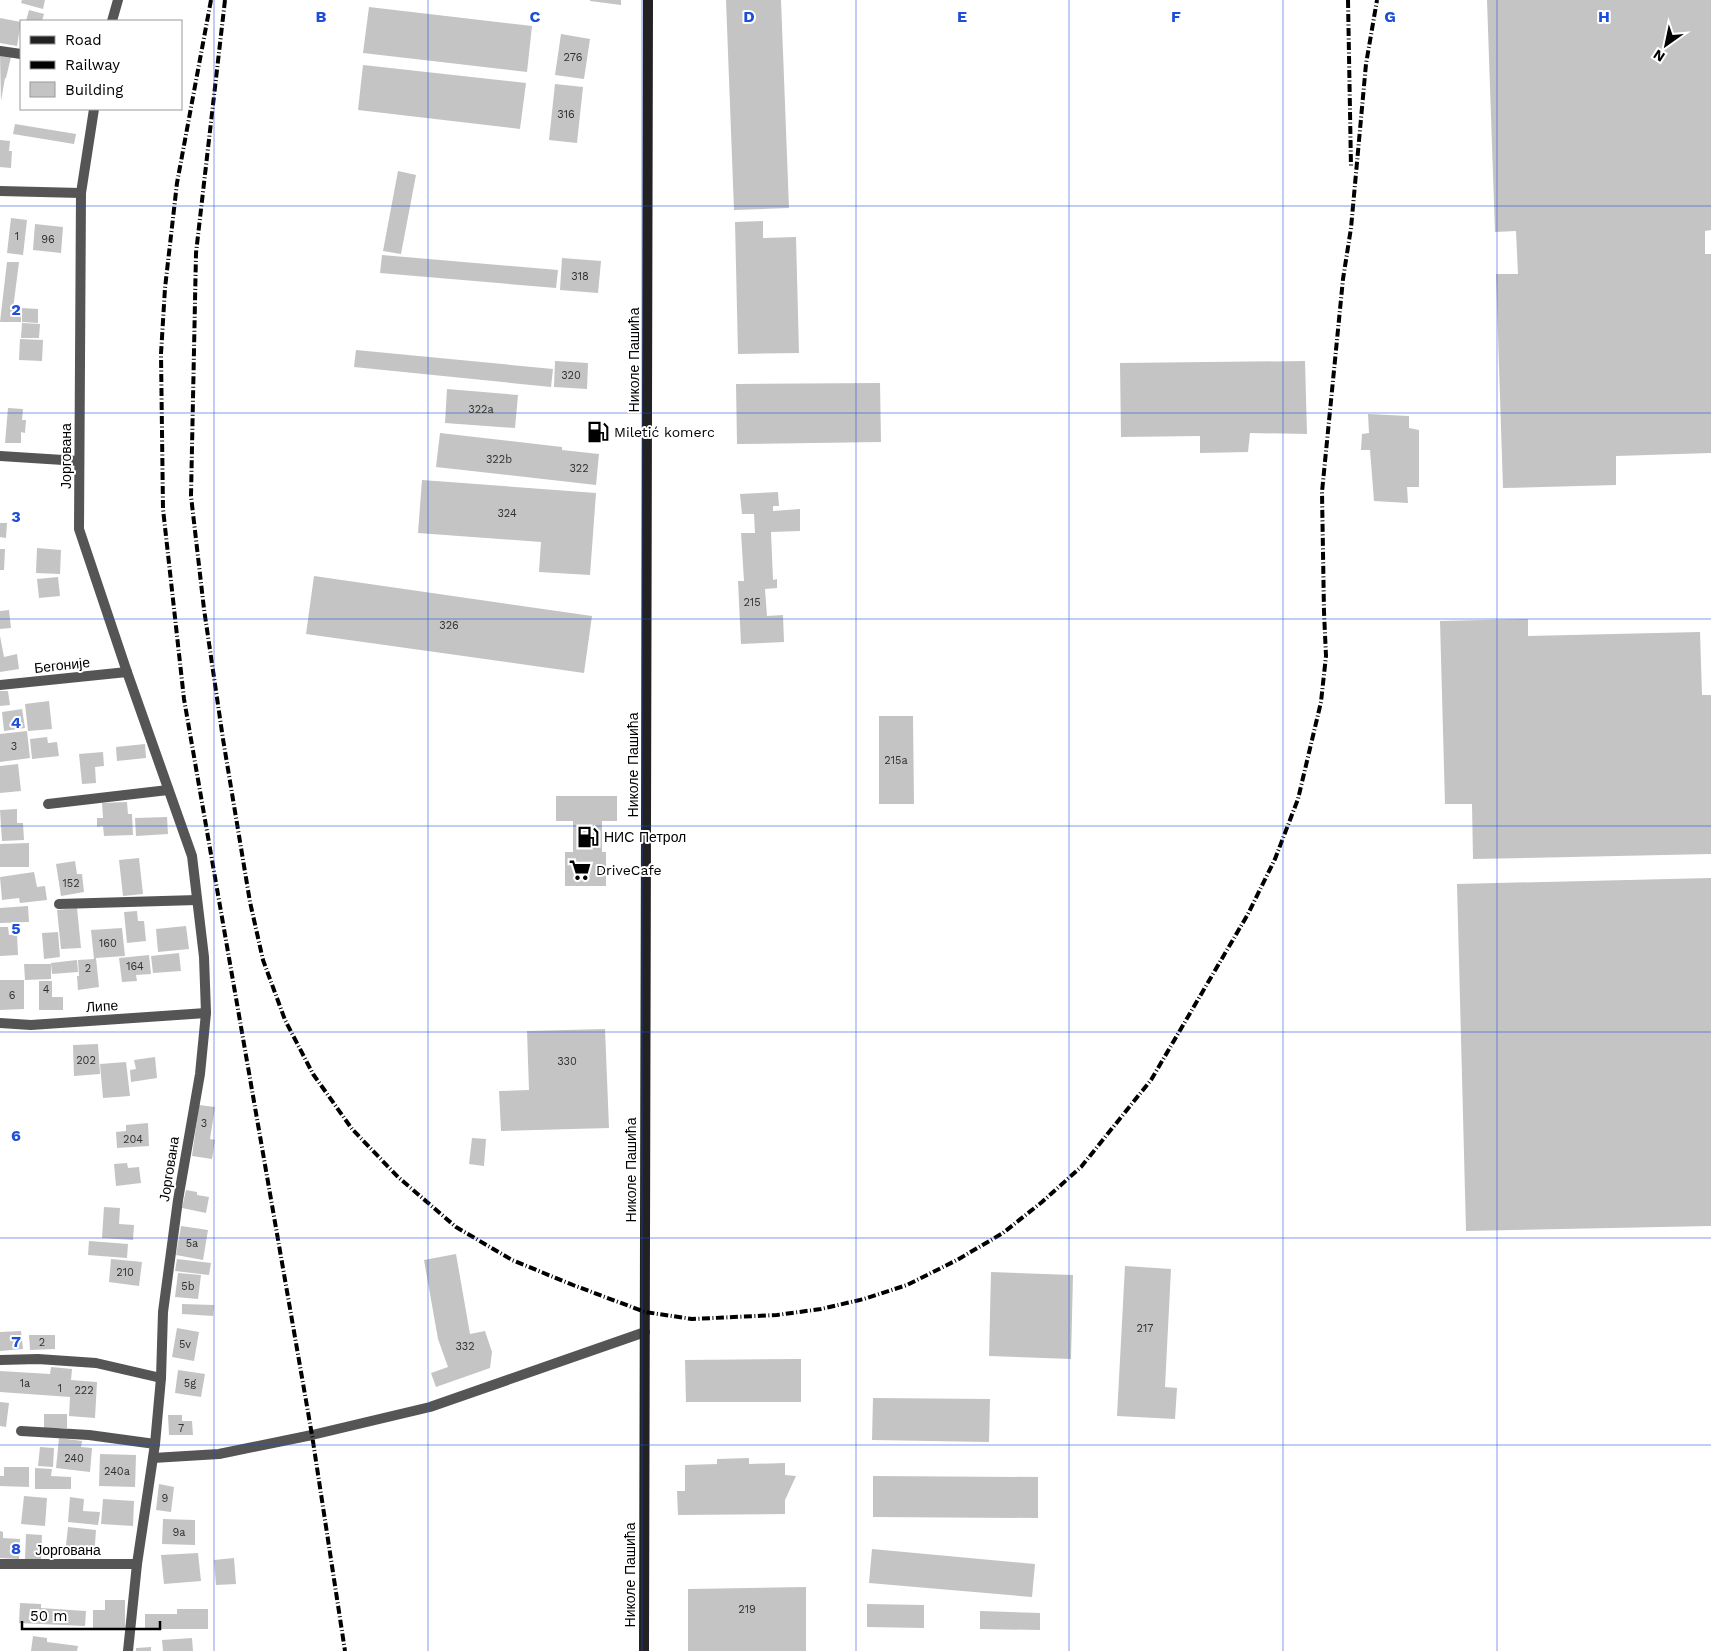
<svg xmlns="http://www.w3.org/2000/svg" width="1711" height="1651" viewBox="0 0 1711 1651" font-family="'Work Sans',sans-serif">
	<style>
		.building { fill: #c4c4c4 }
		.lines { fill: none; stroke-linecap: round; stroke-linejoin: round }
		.minor { stroke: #555; stroke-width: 10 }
		.secondary { stroke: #222; stroke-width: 10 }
		.rail { stroke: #000; stroke-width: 4; stroke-dasharray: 8 2.5 1 2.5; stroke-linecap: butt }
		.grid { fill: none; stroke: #1d4ed8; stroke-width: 1; stroke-opacity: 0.55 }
		.labels { text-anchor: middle; stroke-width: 4; stroke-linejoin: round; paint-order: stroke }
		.number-label { font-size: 11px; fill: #313131 }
		.street-label { font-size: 14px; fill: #000; stroke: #fff }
		.poi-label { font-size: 14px; fill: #000; stroke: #fff; text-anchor: start }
		.grid-label { font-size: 16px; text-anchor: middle; font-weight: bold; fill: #1d4ed8; stroke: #fff; stroke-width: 4; stroke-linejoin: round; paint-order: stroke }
	</style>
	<rect width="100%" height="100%" fill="#fff"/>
	<g class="building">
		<polygon points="22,0 45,0 43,9 21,3"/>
		<polygon points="590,0 621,0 621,5 590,1"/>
		<polygon points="726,0 781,0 789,208 734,210"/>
		<polygon points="1487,0 1711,0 1711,230 1705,231 1705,254 1711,254 1711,453 1616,456 1616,485 1503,488 1496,274 1518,274 1516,231 1495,232"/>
		<polygon points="369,7 532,26 527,72 363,53"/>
		<polygon points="29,10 44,14 42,21 26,21"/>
		<polygon points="0,18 21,22 17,46 0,43"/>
		<polygon points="561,34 590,39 584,79 555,75"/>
		<polygon points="0,55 11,57 6,78 5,78 1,101"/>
		<polygon points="363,65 526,83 520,129 358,110"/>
		<polygon points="555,84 583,87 577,143 549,140"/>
		<polygon points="15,124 76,134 74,144 13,134"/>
		<polygon points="0,140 10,141 9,151 12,151 11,168 0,167"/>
		<polygon points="398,171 416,175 401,254 383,251"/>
		<polygon points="11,218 27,220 23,255 7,253"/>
		<polygon points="763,221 763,238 796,237 799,353 738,354 735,222"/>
		<polygon points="35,224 63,227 61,253 33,250"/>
		<polygon points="382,255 558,270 556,288 380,273"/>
		<polygon points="562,258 601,261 598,293 560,290"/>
		<polygon points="7,262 19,262 13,309 21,309 21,322 0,322"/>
		<polygon points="22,308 38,309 38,323 22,322"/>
		<polygon points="22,323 40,324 39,338 21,338"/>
		<polygon points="20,339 43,340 42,361 19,360"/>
		<polygon points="356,350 553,369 551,387 354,367"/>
		<polygon points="555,361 588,363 587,389 554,387"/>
		<polygon points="1305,361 1307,434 1250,433 1248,452 1200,453 1200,436 1121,437 1120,363"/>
		<polygon points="880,383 881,442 737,444 736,384"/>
		<polygon points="447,389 518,395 515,428 445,423"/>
		<polygon points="8,408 23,409 22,420 26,420 25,433 21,432 21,443 5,443"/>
		<polygon points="1368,414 1409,416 1409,428 1419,430 1419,487 1407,487 1408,503 1374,501 1370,450 1361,450 1362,434 1369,433"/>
		<polygon points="440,433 562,447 562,450 599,454 596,485 436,467"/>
		<polygon points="422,480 596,493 590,575 539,572 541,542 418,533"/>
		<polygon points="778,492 779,506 773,506 773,511 800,509 800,531 771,532 773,580 777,579 777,588 765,589 767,616 783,615 784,642 741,644 738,581 744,581 741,533 755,533 754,514 742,514 740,494"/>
		<polygon points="0,523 7,523 6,538 0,537"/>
		<polygon points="37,548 61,550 60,574 36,573"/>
		<polygon points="0,549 5,549 4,570 0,570"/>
		<polygon points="314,576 592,616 584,673 306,634"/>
		<polygon points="58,577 60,596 39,598 37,579"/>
		<polygon points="9,610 11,628 0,629 0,611"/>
		<polygon points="1528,619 1528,636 1700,632 1702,695 1711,695 1711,854 1473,859 1472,804 1445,804 1440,621"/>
		<polygon points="0,636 4,657 17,654 19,669 0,672"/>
		<polygon points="0,691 8,691 10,705 0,706"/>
		<polygon points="49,701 52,729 28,731 25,704"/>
		<polygon points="22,709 25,728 4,731 2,712"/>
		<polygon points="879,716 913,716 914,804 879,804"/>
		<polygon points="27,731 30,758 0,762 0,734"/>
		<polygon points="47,737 48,743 57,742 59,756 32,759 30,739"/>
		<polygon points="145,744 146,758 117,761 116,747"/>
		<polygon points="103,752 104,766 95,767 96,783 82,784 79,754"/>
		<polygon points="18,764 21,791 0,793 0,766"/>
		<polygon points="556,796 617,796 617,821 602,821 602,852 606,852 606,886 565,886 565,852 573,852 573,821 556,821"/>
		<polygon points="127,802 128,814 132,814 133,835 104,836 103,826 97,827 97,818 103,818 102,803"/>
		<polygon points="17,809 17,823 23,823 24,840 2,841 0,810"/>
		<polygon points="167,817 168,834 136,836 135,818"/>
		<polygon points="29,843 29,867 0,867 0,844"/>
		<polygon points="139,858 143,894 123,896 119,860"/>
		<polygon points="75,861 77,874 82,874 84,892 61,896 56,864"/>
		<polygon points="34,872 37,887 45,886 47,900 20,903 19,898 2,900 0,877"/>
		<polygon points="1711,878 1711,1226 1466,1231 1457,884"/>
		<polygon points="28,906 29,922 0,923 0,908"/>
		<polygon points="77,908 81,948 61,949 57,910"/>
		<polygon points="137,911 138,921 144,921 146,941 127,943 124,912"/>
		<polygon points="186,926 189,949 158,952 156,929"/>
		<polygon points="0,927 8,927 9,935 17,934 18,955 0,956"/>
		<polygon points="122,928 125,956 96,958 99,987 78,990 77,976 79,976 78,960 94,959 91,930"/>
		<polygon points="58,932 60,957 44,959 42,933"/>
		<polygon points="179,953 181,971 153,973 151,956"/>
		<polygon points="149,955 151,974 136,975 137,981 122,982 119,958"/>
		<polygon points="77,960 78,972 52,974 51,963"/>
		<polygon points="24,964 51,964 51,979 25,980"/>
		<polygon points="0,980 24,980 24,1009 0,1010"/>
		<polygon points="39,981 52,981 52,997 63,997 63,1010 39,1010"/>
		<polygon points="605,1029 609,1128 501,1131 499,1091 529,1090 527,1031"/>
		<polygon points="98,1044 100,1074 74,1076 73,1045"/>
		<polygon points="155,1057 157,1078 131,1082 130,1070 136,1069 134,1060"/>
		<polygon points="126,1062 130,1096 103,1098 100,1064"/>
		<polygon points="199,1105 215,1107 210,1139 215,1140 212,1159 192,1156"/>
		<polygon points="148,1123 149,1146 117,1148 116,1132 126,1131 126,1125"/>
		<polygon points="472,1138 486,1139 484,1166 469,1164"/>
		<polygon points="127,1163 128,1168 139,1167 141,1183 116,1186 114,1164"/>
		<polygon points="186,1190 197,1192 197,1195 209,1197 206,1213 182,1208"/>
		<polygon points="104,1207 120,1208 119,1224 134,1225 133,1240 102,1238"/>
		<polygon points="181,1226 208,1230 203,1260 176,1255"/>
		<polygon points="89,1241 128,1244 127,1258 88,1255"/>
		<polygon points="456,1254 470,1334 485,1331 492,1352 490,1368 436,1387 431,1373 448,1367 438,1339 424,1260"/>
		<polygon points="111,1259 142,1262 139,1286 109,1282"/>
		<polygon points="177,1259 211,1263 209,1275 175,1271"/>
		<polygon points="1125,1266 1171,1269 1165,1387 1177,1388 1175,1419 1117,1416"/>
		<polygon points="991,1272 1073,1275 1071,1359 989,1356"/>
		<polygon points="178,1273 201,1275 198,1299 175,1297"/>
		<polygon points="182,1304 214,1305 213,1316 182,1314"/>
		<polygon points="177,1328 199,1332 194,1361 172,1357"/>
		<polygon points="21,1331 23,1349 0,1351 0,1332"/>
		<polygon points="29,1335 55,1335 55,1349 30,1350"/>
		<polygon points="801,1359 801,1402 686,1402 685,1360"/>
		<polygon points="51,1367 72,1369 71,1380 97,1382 95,1418 69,1416 70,1397 0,1392 0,1371 50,1374"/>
		<polygon points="178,1370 205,1374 201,1397 175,1393"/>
		<polygon points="873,1398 990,1399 989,1442 872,1440"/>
		<polygon points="0,1402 9,1403 6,1427 0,1426"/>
		<rect x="44" y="1414" width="23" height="14"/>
		<polygon points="168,1415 182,1415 182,1421 192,1421 193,1435 169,1435"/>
		<polygon points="59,1438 82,1441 81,1447 92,1448 90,1472 56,1468"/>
		<polygon points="40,1447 54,1448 53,1467 38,1466"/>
		<polygon points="100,1454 136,1455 135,1487 99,1486"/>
		<polygon points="749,1458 749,1464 785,1463 785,1475 796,1476 785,1500 785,1514 678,1515 677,1491 685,1491 685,1465 717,1464 717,1459"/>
		<polygon points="4,1467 29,1467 29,1487 0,1486 0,1476 4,1476"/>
		<polygon points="35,1468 52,1469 51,1476 71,1477 71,1489 35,1489"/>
		<polygon points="873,1476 1038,1477 1038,1518 873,1517"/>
		<polygon points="159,1484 174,1487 171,1512 156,1510"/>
		<polygon points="24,1496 47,1498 45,1526 21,1524"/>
		<polygon points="70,1497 84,1499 83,1511 100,1512 98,1525 68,1522"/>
		<polygon points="103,1499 134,1501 133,1526 101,1524"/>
		<polygon points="163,1519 195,1520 195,1545 162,1544"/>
		<polygon points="68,1527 96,1530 94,1557 65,1554"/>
		<polygon points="0,1531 3,1532 3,1538 20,1539 19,1559 0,1558"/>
		<polygon points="26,1534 42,1535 41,1560 25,1559"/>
		<polygon points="872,1549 1035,1564 1032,1597 869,1583"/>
		<polygon points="198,1553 201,1581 164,1584 161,1555"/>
		<polygon points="234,1558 236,1584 216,1585 214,1560"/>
		<polygon points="806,1587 806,1651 688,1651 688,1589"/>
		<polygon points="105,1600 125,1600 125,1629 93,1628 93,1610 105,1610"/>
		<polygon points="20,1603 41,1604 41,1608 86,1611 85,1626 19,1623"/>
		<polygon points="867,1604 924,1605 924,1628 867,1627"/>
		<polygon points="177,1609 208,1609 208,1629 145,1629 145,1614 177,1614"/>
		<polygon points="980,1611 1040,1613 1040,1630 980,1629"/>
		<polygon points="33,1636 47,1638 47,1642 78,1646 77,1651 31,1651"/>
		<polygon points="192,1638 193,1651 163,1651 162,1640"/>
		<polygon points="151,1647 151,1651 136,1651 136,1648"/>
	</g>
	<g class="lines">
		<g class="minor">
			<polyline points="112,21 118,0"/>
			<polyline points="0,51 21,54"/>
			<polyline points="94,109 81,193 79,529 127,672 192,856 204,957 206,1013 200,1074 178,1200 163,1312 161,1378 155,1444 137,1564 128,1651"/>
			<polyline points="0,191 81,193"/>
			<polyline points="0,456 79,461"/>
			<polyline points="0,685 127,672"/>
			<polyline points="48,804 168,790"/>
			<polyline points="59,904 197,900"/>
			<polyline points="0,1023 31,1025 206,1013"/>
			<polyline points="0,1360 38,1359 96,1363 161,1378"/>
			<polyline points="21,1431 89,1435 155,1444"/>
			<polyline points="153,1458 219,1454 312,1435 430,1407 645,1332"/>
			<polyline points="0,1564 137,1564"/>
		</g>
		<polyline class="secondary" points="644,1651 648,0"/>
		<g class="rail">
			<polyline points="211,0 177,183 165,288 161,354 163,509 184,699 312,1435 345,1651"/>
			<polyline points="225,0 196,253 191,496 204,609 223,739 250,902 263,960 285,1020 313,1074 352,1129 398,1177 456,1227 512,1260 573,1285 645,1312 692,1319 777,1315 821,1309 864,1299 907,1285 957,1260 1003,1233 1042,1202 1081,1167 1151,1080 1248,914 1275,859 1298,799 1321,702 1326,656 1324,612 1322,492 1343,279 1351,228 1366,64 1377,0"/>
			<polyline points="1348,0 1351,167"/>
		</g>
	</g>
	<path class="grid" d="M214,0V1651M428,0V1651M642,0V1651M856,0V1651M1069,0V1651M1283,0V1651M1497,0V1651M0,206H1711M0,413H1711M0,619H1711M0,826H1711M0,1032H1711M0,1238H1711M0,1445H1711"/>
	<defs>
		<g id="fuel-bare" transform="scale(1.725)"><path d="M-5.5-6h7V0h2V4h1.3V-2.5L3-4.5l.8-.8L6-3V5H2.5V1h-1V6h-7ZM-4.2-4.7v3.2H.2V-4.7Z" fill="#000" stroke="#fff" stroke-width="2.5" paint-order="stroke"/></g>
		<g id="supermarket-bare" transform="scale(1.725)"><path d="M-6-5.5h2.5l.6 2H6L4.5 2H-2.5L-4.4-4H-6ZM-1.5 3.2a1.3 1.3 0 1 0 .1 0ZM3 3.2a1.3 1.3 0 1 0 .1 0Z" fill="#000" stroke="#fff" stroke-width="2.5" paint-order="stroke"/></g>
	</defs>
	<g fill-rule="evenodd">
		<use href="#fuel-bare" x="598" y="432"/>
		<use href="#fuel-bare" x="588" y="837"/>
		<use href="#supermarket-bare" x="580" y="870"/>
	</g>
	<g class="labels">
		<g class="number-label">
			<text x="573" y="61">276</text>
			<text x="566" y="118">316</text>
			<text x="17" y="240">1</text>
			<text x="48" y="243">96</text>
			<text x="580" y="280">318</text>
			<text x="571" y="379">320</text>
			<text x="481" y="413">322a</text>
			<text x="499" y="463">322b</text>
			<text x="579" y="472">322</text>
			<text x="507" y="517">324</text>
			<text x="752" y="606">215</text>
			<text x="449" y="629">326</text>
			<text x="14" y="750">3</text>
			<text x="896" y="764">215a</text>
			<text x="71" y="887">152</text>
			<text x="108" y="947">160</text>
			<text x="135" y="970">164</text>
			<text x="88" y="972">2</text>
			<text x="46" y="993">4</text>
			<text x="12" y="999">6</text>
			<text x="86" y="1064">202</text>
			<text x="567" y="1065">330</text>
			<text x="204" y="1127">3</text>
			<text x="133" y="1143">204</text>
			<text x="192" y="1247">5a</text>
			<text x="125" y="1276">210</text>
			<text x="188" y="1290">5b</text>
			<text x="1145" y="1332">217</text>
			<text x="42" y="1346">2</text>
			<text x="185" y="1348">5v</text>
			<text x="465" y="1350">332</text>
			<text x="25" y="1387">1a</text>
			<text x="190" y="1387">5g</text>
			<text x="60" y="1392">1</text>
			<text x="84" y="1394">222</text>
			<text x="181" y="1432">7</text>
			<text x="74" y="1462">240</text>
			<text x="117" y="1475">240a</text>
			<text x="165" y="1502">9</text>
			<text x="179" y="1536">9a</text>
			<text x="747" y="1613">219</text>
		</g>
		<g class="street-label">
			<text transform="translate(634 360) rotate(-90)" y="5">Николе Пашића</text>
			<text transform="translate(66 456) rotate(-90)" y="5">Јоргована</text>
			<text transform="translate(62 665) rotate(-6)" y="5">Бегоније</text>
			<text transform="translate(633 765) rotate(-90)" y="5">Николе Пашића</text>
			<text transform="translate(102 1006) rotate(-4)" y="5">Липе</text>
			<text transform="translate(169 1169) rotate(-81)" y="5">Јоргована</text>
			<text transform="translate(631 1170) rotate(-90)" y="5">Николе Пашића</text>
			<text x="68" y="1555">Јоргована</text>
			<text transform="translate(630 1575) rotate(-90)" y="5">Николе Пашића</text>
		</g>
		<g class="poi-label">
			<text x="614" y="437">Miletić komerc</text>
			<text x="604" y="842">НИС Петрол</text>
			<text x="596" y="875">DriveCafe</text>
		</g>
	</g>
	<g class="grid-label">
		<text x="321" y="22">B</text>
		<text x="535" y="22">C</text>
		<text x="749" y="22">D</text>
		<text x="962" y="22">E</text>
		<text x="1176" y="22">F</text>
		<text x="1390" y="22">G</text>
		<text x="1604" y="22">H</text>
		<text x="16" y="315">2</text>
		<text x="16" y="522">3</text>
		<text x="16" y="728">4</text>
		<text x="16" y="934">5</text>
		<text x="16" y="1141">6</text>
		<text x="16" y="1347">7</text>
		<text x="16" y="1554">8</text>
	</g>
	<rect x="20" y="20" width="162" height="90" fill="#ffffff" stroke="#999999"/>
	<rect x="30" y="36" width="25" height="8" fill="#222222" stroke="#999999"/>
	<text x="65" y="45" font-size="15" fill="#000000">Road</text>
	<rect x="30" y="61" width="25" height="8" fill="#000000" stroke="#999999"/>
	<text x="65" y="70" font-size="15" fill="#000000">Railway</text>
	<rect x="30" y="82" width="25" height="15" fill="#c4c4c4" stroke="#999999"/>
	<text x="65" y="95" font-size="15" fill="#000000">Building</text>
	<g transform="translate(1666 45) rotate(213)" stroke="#ffffff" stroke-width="4" paint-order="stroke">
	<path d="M0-4L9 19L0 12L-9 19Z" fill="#000000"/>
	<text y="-8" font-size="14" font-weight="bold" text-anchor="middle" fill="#000000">N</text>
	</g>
	<path d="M22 1621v8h138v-8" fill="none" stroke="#000000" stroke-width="2.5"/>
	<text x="30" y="1621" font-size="15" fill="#000000" stroke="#ffffff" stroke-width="4" paint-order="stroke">50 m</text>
</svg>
